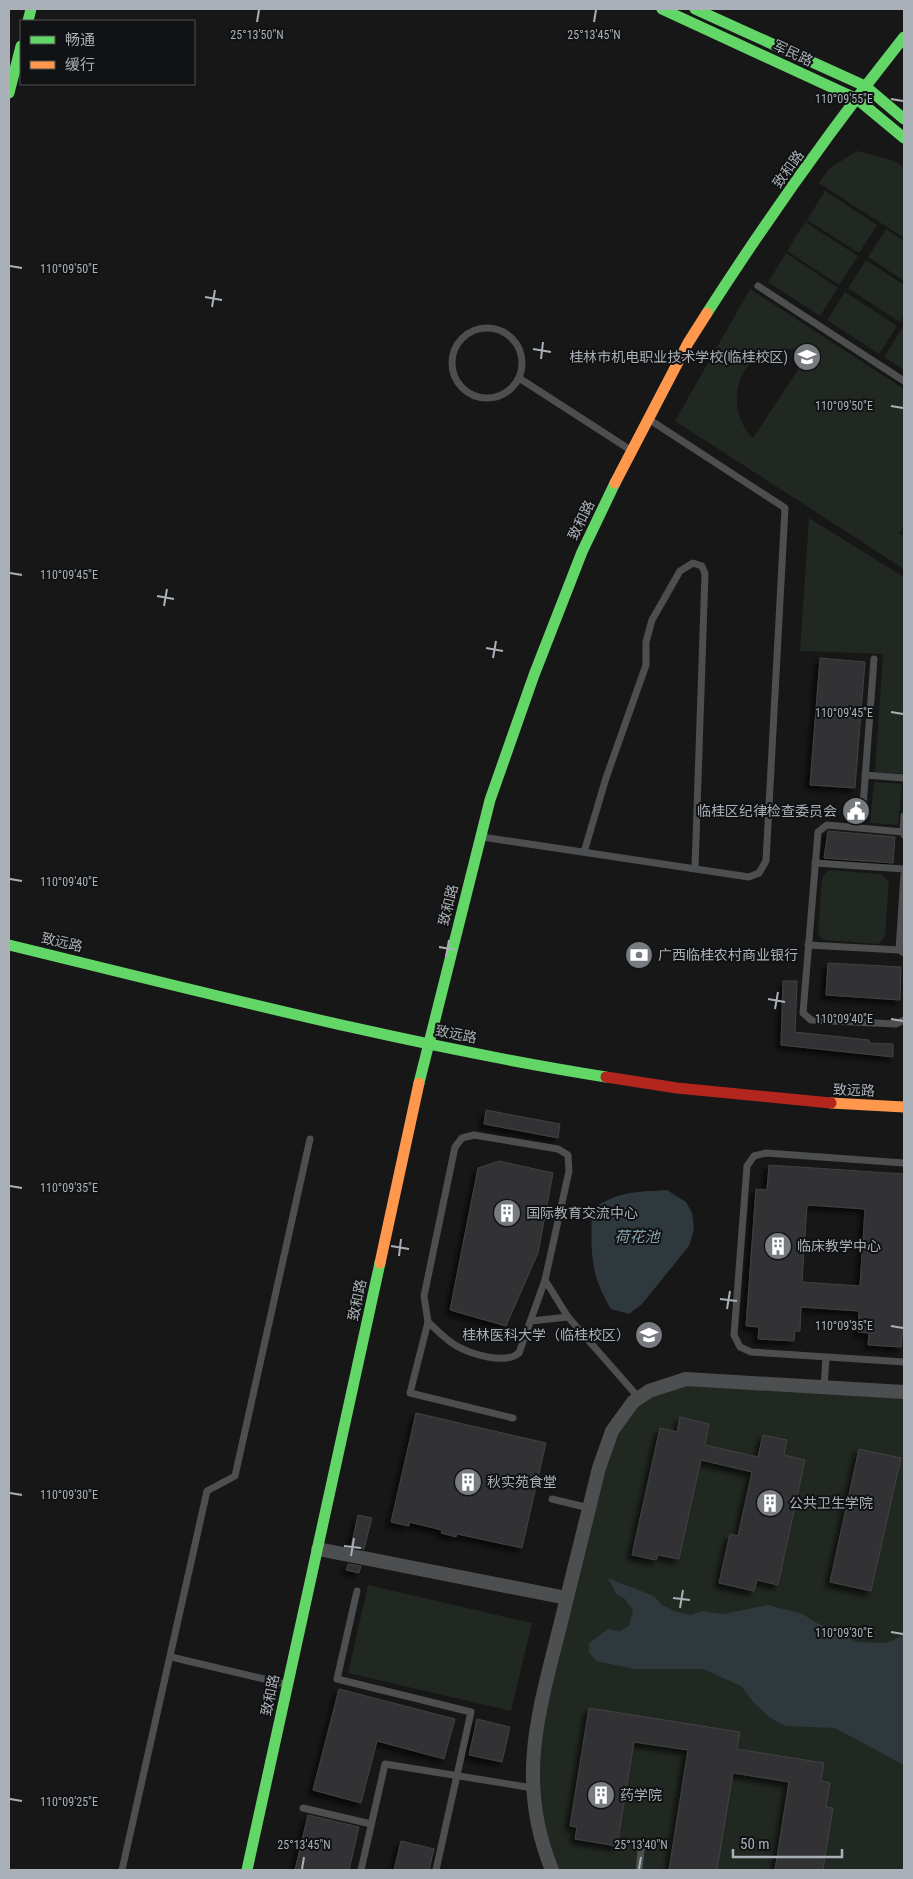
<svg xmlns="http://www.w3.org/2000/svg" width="913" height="1879" viewBox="0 0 913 1879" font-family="'Roboto Condensed','Noto Sans SC',sans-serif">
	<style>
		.green { fill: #212721; fill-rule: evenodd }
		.water { fill: #2f383c }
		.building { fill: #333334; stroke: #404243; fill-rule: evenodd; filter: url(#shadow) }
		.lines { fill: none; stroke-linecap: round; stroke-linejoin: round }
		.lane { stroke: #4c4e50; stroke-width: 7 }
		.street { stroke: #4c4e50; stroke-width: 14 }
		.fast { stroke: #63d668; stroke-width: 11 }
		.slow { stroke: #ff974d; stroke-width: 11 }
		.jam { stroke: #b3261e; stroke-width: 11 }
		.ticks { fill: none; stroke: #aab0b7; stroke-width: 2 }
		.labels { text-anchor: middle; stroke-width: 4; stroke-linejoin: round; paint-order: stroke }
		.street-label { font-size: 14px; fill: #aab0b7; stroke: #111213 }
		.poi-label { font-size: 14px; fill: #aab0b7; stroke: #111213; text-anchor: start }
		.water-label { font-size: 15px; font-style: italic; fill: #84a2af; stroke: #111213 }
		.ticks-label { font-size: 12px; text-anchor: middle; fill: #aab0b7; stroke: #111213; stroke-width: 4; stroke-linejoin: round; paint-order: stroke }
	</style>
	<defs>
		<filter id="shadow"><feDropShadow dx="-4.5" dy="4.5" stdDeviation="2.5" flood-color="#0009"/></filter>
	</defs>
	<rect width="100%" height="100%" fill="#171717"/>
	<g class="green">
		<polygon points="857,151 895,161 904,168 904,238 819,183 830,168"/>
		<polygon points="825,191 877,225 859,253 807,220"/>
		<polygon points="805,222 858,256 839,285 787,251"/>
		<polygon points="886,229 904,241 904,281 868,257"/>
		<polygon points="786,253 838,288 820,316 768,282"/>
		<polygon points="866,260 904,285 904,315 900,322 848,288"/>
		<path d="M750,289L904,389V525L899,534L904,536V569L675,421ZM777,349H798L809,353L753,438C724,410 735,357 777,349Z"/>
		<polygon points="845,292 897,326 879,354 827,320"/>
		<polygon points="902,328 904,330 904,370 884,357"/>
		<polygon points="809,518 904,577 904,774 875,772 883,654 800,651"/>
		<polygon points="874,782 902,784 898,825 870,823"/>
		<polygon points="828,870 882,874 889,882 885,936 879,944 823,940 818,934 822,878"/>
		<polygon points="666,1384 904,1392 904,1870 553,1870 532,1755 599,1468 621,1415"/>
		<polygon points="368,1585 532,1623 511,1711 348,1673"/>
	</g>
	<g class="water">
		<path d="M667,1190L686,1202L692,1213L694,1229L689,1246L642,1304L629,1314L611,1309C589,1273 591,1250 592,1209C620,1191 634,1192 667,1190Z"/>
		<polygon points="608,1578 654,1596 662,1605 677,1612 691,1615 703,1611 723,1614 768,1605 803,1614 813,1621 857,1642 886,1643 898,1638 904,1633 904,1765 835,1728 785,1726 769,1717 754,1703 741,1686 703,1669 634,1669 596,1661 589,1652 589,1643 608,1629 620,1631 629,1626 633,1610 624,1598 617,1595"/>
	</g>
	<g class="building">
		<polygon points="820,658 865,662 855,788 810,785"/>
		<polygon points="828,831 895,837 893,863 824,858"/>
		<polygon points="828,963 901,967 900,1000 826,995"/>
		<polygon points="783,981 797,981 795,1032 869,1040 869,1043 893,1044 893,1057 781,1045"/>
		<polygon points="486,1110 560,1124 558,1138 484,1124"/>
		<polygon points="499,1161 553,1173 538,1253 506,1326 450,1310 478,1168"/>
		<path d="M769,1165L904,1174V1335H902L901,1347L868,1345L869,1333L858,1332L859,1311L801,1307L800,1331H795L794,1341L758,1339L759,1327L746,1326L756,1189L767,1190ZM807,1205L865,1209L860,1286L802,1282Z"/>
		<polygon points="416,1413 546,1443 522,1548 457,1534 456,1537 441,1533 442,1530 409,1522 409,1526 391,1522"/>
		<polygon points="680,1417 709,1424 705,1445 758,1457 763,1435 787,1440 784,1455 805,1460 778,1585 757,1580 754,1591 719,1583 730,1534 738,1536 752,1472 701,1460 679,1559 658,1555 656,1560 632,1555 660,1428 677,1432"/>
		<polygon points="859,1449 901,1458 871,1591 830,1582"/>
		<polygon points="358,1515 372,1518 364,1549 351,1547"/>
		<polygon points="348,1564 361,1566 359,1573 346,1570"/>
		<polygon points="339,1689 455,1719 444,1759 377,1741 361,1803 313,1790"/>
		<polygon points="589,1708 740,1732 737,1749 824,1763 821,1781 830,1783 826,1807 833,1808 823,1870 775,1870 789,1782 733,1773 717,1870 669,1870 688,1750 634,1742 617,1846 575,1839 577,1827 570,1826"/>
		<polygon points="477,1719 510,1727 502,1762 469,1755"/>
		<polygon points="308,1815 359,1827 349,1870 295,1870"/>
		<polygon points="401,1841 434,1849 429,1870 394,1870"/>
	</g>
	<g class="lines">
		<g class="lane">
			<polyline points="758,286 904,381"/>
			<circle cx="487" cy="363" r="35"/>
			<polyline points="519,378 629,449"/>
			<polyline points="865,775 904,778"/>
			<polyline points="863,806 874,659"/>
			<polyline points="903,832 904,816"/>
			<polyline points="904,835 903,832 827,825 818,832 803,1013 811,1020 896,1024 904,1020"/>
			<polyline points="482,837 749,877 759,873 766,861 785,508 650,420"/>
			<polyline points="584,852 606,778 646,665 646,642 652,620 680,571 693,563 702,566 705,574 695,868"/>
			<polyline points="815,863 904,869"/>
			<polyline points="904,875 899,950 904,953"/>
			<polyline points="808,945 899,950"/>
			<polyline points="904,1163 766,1153 754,1156 747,1166 734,1335 740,1347 751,1352 904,1362"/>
			<path d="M545,1280L519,1353C504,1365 470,1354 455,1345C445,1339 437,1330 428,1322L424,1296L455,1147L462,1138L474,1135L558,1149L568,1155L569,1171L545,1280L568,1317L639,1398"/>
			<polyline points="531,1321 568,1317"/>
			<polyline points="428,1322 410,1393 513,1418"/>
			<polyline points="824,1387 826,1358"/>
			<polyline points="552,1499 589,1508"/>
			<polyline points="357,1591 337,1679 471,1712 436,1870"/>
			<polyline points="171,1657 285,1684"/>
			<polyline points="303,1808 371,1824"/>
			<polyline points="122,1870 207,1491 235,1476 310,1139"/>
			<polyline points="361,1870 385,1764 533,1788"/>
			<polyline points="639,1870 642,1842"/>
		</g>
		<g class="street">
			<polyline points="318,1549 567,1598"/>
			<path d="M552,1870C516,1782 538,1714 560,1626C573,1573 586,1521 599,1468L612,1431L633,1402L649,1391L686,1379L904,1392"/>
		</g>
		<g class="fast">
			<polyline points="662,9 857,99 904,138"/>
			<polyline points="695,9 865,86 904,119"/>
			<polyline points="28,21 31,9"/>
			<polyline points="9,93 21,46"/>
			<path d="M707,313C768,218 834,125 904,37"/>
			<path d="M9,945C207,993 405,1045 606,1077"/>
			<polyline points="419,1083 490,800 534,675 582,552 615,483"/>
			<polyline points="247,1870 380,1263"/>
		</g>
		<g class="slow">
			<polyline points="615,483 688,343 707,313"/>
			<polyline points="831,1103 904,1107"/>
			<polyline points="380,1263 419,1083"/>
		</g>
		<polyline class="jam" points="606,1077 677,1088 831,1103"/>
	</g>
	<path class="ticks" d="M257,22L259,10M594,22L596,10M891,99L903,101M10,266L22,268M205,297L222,300M212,307L215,290M533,349L551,352M541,359L543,342M891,406L903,408M10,573L22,575M157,596L174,599M164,606L167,589M486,648L503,651M493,658L496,641M891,712L903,714M10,879L22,881M439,947L456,950M446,957L449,940M768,999L785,1002M775,1009L778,992M891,1019L903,1021M10,1186L22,1188M391,1246L409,1249M399,1256L401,1239M720,1299L737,1301M727,1309L730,1291M891,1326L903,1328M10,1493L22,1495M344,1546L361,1548M351,1556L354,1538M673,1598L690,1600M680,1608L683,1590M891,1632L903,1634M10,1799L22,1801M302,1869L304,1857M639,1869L641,1857"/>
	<defs>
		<g id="school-disc" transform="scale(1.4375)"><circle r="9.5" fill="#777a7f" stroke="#111213"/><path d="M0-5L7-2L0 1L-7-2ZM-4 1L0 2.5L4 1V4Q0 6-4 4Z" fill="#fff"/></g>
		<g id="civic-disc" transform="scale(1.4375)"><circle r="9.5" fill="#777a7f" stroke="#111213"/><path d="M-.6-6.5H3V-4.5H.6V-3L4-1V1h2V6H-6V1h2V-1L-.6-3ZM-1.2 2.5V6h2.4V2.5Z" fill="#fff"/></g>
		<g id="bank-disc" transform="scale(1.4375)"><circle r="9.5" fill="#777a7f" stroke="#111213"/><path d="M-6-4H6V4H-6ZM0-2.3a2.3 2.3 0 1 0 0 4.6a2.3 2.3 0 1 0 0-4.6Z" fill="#fff"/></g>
		<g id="building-disc" transform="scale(1.4375)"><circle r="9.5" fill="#777a7f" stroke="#111213"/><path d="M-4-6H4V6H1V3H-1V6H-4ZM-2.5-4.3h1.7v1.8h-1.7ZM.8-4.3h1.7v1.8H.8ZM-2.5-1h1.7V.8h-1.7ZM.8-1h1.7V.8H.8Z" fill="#fff"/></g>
		<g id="university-disc" transform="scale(1.4375)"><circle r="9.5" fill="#777a7f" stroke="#111213"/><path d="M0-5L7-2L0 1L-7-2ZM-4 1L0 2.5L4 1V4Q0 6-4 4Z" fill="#fff"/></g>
	</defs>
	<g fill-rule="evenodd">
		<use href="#school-disc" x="807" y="357"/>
		<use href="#civic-disc" x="856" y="811"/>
		<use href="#bank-disc" x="639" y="955"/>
		<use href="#building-disc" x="507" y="1213"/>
		<use href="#building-disc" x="778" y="1246"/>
		<use href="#university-disc" x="649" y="1335"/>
		<use href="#building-disc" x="468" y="1482"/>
		<use href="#building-disc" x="770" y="1503"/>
		<use href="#building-disc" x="601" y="1795"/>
	</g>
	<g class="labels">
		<g class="street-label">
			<text transform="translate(793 53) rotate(25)" y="5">军民路</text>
			<text transform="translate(788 169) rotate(-54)" y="5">致和路</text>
			<text transform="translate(581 520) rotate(-64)" y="5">致和路</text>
			<text transform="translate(448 905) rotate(-76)" y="5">致和路</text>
			<text transform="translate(62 942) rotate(13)" y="5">致远路</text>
			<text transform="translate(456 1034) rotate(11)" y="5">致远路</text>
			<text transform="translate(854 1090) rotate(2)" y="5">致远路</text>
			<text transform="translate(357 1300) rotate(-78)" y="5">致和路</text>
			<text transform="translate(270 1695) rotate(-78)" y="5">致和路</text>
		</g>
		<g class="poi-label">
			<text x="788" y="362" text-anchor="end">桂林市机电职业技术学校(临桂校区)</text>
			<text x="837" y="816" text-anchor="end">临桂区纪律检查委员会</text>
			<text x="658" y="960">广西临桂农村商业银行</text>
			<text x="526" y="1218">国际教育交流中心</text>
			<text x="797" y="1251">临床教学中心</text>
			<text x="630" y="1340" text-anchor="end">桂林医科大学（临桂校区）</text>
			<text x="487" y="1487">秋实苑食堂</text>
			<text x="789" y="1508">公共卫生学院</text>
			<text x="620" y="1800">药学院</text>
		</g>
		<g class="water-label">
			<text x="637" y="1242">荷花池</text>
		</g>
	</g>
	<g class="ticks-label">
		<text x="594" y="39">25°13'45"N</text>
		<text x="257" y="39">25°13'50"N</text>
		<text x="844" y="103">110°09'55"E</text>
		<text x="69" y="273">110°09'50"E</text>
		<text x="844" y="410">110°09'50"E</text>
		<text x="69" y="579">110°09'45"E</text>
		<text x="844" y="717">110°09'45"E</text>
		<text x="69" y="886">110°09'40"E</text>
		<text x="844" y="1023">110°09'40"E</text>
		<text x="69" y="1192">110°09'35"E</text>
		<text x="844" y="1330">110°09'35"E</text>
		<text x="69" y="1499">110°09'30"E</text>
		<text x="844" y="1637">110°09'30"E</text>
		<text x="69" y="1806">110°09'25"E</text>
		<text x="304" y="1849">25°13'45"N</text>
		<text x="641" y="1849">25°13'40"N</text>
	</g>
	<rect width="913" height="1879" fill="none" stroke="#aab0b7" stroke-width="20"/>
	<rect x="20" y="20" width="175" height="65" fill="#111213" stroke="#4e5155"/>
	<rect x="30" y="36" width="25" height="8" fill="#63d668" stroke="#4e5155"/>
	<text x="65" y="45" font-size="15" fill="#aab0b7">畅通</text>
	<rect x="30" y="61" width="25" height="8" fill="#ff974d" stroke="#4e5155"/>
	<text x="65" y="70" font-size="15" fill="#aab0b7">缓行</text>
	<path d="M733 1849v8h109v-8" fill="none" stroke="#aab0b7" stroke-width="2.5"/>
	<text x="740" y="1849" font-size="15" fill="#aab0b7" stroke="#111213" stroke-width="4" paint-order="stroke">50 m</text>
</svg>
